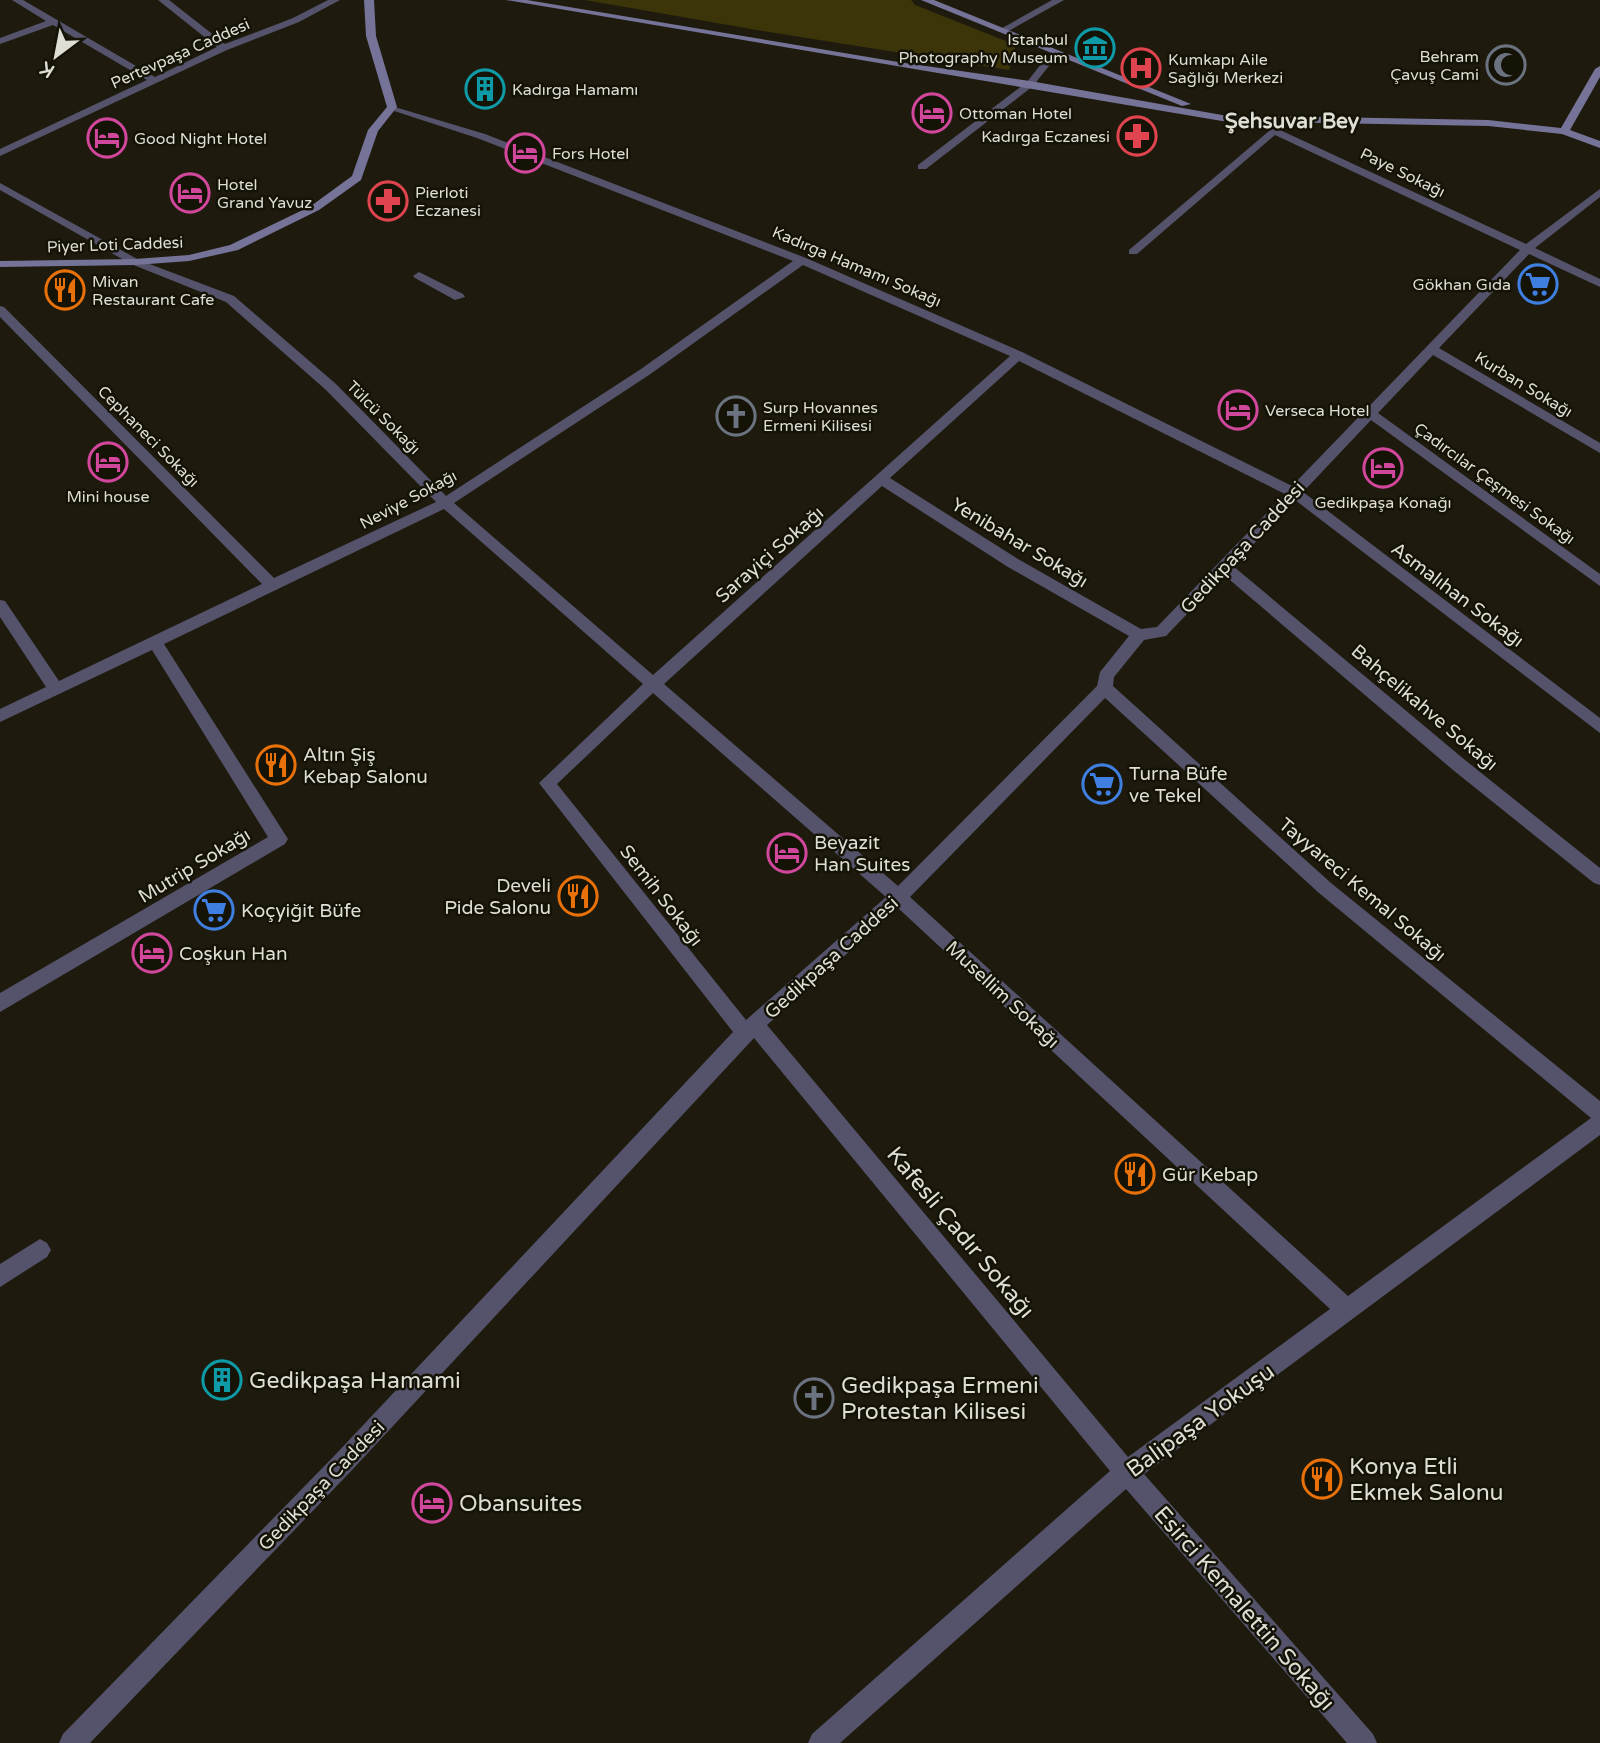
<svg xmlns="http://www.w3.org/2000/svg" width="1600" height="1743" viewBox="0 0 1600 1743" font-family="'Varela Round',sans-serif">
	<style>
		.green { fill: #3d350a }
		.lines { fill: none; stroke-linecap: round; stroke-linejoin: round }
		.street { fill: #55536b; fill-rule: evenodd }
		.secondary { fill: #767399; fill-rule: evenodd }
		.labels { text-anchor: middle; stroke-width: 5; stroke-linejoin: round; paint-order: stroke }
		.far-poi-label { font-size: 16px; fill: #dfded5; stroke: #151206; text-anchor: start }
		.far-street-label { font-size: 16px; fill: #dfded5; stroke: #151206 }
		.street-label { font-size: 19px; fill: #dfded5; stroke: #151206 }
		.poi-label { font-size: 19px; fill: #dfded5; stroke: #151206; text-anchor: start }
		.far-district-label { font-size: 21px; font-weight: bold; fill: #dfded5; stroke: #151206 }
		.near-street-label { font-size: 23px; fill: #dfded5; stroke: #151206 }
		.near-poi-label { font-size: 23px; fill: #dfded5; stroke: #151206; text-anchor: start }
	</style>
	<rect width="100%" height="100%" fill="#1e1b0e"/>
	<polygon class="green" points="585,0 911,0 915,5 1016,45 1009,70 769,32"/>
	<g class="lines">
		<g class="street">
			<polygon points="12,0 23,0 155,77 217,47 158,0 169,0 225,44 293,18 328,0 340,0 299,22 227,50 0,156 0,149 147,80 53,25 0,44 0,38 46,21"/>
			<polygon points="1052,0 1064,0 1005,33 997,31"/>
			<polygon points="1052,50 1060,52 1033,86 926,169 918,169 918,165 1027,82"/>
			<path d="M388,105L485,134L806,258L1022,352L1292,486L1520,250L1275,135L1137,254H1129V250L1282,120L1287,123L1280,130L1526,244L1600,189V197L1535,248L1600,279V287L1529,254L1439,348L1600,443V453L1433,355L1378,413L1600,574V586L1371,420L1303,492L1600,718V733L1295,500L1233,566L1465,760L1600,868V885L1594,883L1453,770L1224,575L1166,636L1144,640L1114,677L1113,686L1331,883L1600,1101V1135L1144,1474L1373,1734L1377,1743H1347L1126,1489L840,1743H808L812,1734L1110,1471L754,1038L352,1470L90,1743H59L63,1734L336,1454L733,1032L539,783L643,684L444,509L164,644L288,839L285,844L0,1012V993L268,837L152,650L0,722V709L46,687L0,617V600L5,601L59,681L262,584L0,317V306L4,307L274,578L436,502L326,390L226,302L131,264L0,190V183L139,260L234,296L336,384L446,496L641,369L793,261L477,138L388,109ZM803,265L1010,356L653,675L454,503L649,375ZM1019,361L1285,494L1157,627L1141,629L1018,559L890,478ZM882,486L1008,567L1129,636L1100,672L1097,686L898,886L664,684ZM653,693L886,897L746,1020L557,784ZM1105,698L1319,893L1591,1118L1348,1296L910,897ZM898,908L1330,1309L1128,1457L767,1025Z"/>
			<polygon points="419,272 463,294 465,297 455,300 415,278 413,276"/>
			<polygon points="40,1239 47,1243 51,1250 47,1257 0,1287 0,1264"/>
		</g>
		<g class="secondary">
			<polygon points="364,0 374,0 376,36 397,107 378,131 361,180 319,210 238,250 189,261 135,265 0,267 0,261 135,259 189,255 230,245 311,206 352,176 368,130 387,107 366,36"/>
			<polygon points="506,0 527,0 898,62 1030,81 1222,115 1488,120 1561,128 1595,69 1600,66 1600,77 1570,130 1600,141 1600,148 1562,134 1488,126 1222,121"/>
			<polygon points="921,0 934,0 1191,104 1182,106"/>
		</g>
	</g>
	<defs>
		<g id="museum-ring" transform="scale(2.0125)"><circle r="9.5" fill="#151206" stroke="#0f9aa8" stroke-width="1.5"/><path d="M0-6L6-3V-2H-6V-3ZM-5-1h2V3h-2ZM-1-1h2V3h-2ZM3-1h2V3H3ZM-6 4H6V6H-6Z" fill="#0f9aa8"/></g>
		<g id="mosque-ring" transform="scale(2.0125)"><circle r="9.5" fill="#151206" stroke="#6b7280" stroke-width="1.5"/><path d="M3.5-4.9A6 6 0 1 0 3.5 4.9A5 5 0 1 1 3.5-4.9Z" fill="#6b7280"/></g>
		<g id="hospital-ring" transform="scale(2.0125)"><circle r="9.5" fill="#151206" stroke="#e0444e" stroke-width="1.5"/><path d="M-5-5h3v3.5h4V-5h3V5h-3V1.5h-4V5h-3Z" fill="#e0444e"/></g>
		<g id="building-ring" transform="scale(2.0125)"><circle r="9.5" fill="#151206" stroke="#0f9aa8" stroke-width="1.5"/><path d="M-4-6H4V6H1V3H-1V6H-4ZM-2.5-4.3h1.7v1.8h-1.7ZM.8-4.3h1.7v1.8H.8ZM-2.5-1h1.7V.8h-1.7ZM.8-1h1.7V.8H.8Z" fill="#0f9aa8"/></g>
		<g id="hotel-ring" transform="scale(2.0125)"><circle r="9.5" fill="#151206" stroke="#d1479c" stroke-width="1.5"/><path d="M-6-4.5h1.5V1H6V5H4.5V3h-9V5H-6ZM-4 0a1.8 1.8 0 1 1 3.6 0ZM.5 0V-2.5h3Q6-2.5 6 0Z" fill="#d1479c"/></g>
		<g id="pharmacy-ring" transform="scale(2.0125)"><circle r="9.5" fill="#151206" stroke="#e0444e" stroke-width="1.5"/><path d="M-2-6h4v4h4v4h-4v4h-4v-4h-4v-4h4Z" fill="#e0444e"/></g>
		<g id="supermarket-ring" transform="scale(2.0125)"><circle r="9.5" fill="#151206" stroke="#3f7fe0" stroke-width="1.5"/><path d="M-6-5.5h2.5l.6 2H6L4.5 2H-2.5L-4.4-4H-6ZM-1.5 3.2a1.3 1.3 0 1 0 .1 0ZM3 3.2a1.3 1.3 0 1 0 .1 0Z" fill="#3f7fe0"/></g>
		<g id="restaurant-ring" transform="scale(2.0125)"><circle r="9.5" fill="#151206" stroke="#e8710a" stroke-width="1.5"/><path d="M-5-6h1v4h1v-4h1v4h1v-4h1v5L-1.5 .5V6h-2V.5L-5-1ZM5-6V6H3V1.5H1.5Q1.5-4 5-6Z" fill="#e8710a"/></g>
		<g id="church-ring" transform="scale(2.0125)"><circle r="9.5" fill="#151206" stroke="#6b7280" stroke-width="1.5"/><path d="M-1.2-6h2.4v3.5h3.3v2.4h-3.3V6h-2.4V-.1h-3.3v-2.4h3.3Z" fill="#6b7280"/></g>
	</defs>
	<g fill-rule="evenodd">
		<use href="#museum-ring" x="1095" y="48"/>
		<use href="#mosque-ring" x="1506" y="65"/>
		<use href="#hospital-ring" x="1141" y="68"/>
		<use href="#building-ring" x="485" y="89"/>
		<use href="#hotel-ring" x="932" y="113"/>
		<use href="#pharmacy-ring" x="1137" y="136"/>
		<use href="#hotel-ring" x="107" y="138"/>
		<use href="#hotel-ring" x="525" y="153"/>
		<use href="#hotel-ring" x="190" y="193"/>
		<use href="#pharmacy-ring" x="388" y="201"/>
		<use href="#supermarket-ring" x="1538" y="284"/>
		<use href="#restaurant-ring" x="65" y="290"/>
		<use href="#hotel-ring" x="1238" y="410"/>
		<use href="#church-ring" x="736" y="416"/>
		<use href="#hotel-ring" x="108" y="462"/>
		<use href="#hotel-ring" x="1383" y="468"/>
		<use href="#restaurant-ring" x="276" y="765"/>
		<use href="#supermarket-ring" x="1102" y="784"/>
		<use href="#hotel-ring" x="787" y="853"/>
		<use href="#restaurant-ring" x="578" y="896"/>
		<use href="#supermarket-ring" x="214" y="910"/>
		<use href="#hotel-ring" x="152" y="953"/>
		<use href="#restaurant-ring" x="1135" y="1174"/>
		<use href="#building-ring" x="222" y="1380"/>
		<use href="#church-ring" x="814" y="1398"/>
		<use href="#restaurant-ring" x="1322" y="1479"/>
		<use href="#hotel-ring" x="432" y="1503"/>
	</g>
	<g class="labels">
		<g class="far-poi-label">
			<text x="1068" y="45" text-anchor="end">Istanbul<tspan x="1068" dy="18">Photography Museum</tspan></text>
			<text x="1479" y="62" text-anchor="end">Behram<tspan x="1479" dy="18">Çavuş Cami</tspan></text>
			<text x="1168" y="65">Kumkapı Aile<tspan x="1168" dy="18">Sağlığı Merkezi</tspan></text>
			<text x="512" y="95">Kadırga Hamamı</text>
			<text x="959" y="119">Ottoman Hotel</text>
			<text x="1110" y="142" text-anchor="end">Kadırga Eczanesi</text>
			<text x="134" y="144">Good Night Hotel</text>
			<text x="552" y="159">Fors Hotel</text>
			<text x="217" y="190">Hotel<tspan x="217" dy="18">Grand Yavuz</tspan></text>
			<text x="415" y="198">Pierloti<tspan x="415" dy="18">Eczanesi</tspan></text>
			<text x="92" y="287">Mivan<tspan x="92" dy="18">Restaurant Cafe</tspan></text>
			<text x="1511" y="290" text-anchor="end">Gökhan Gıda</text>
			<text x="763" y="413">Surp Hovannes<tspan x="763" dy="18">Ermeni Kilisesi</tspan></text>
			<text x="1265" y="416">Verseca Hotel</text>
			<text x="108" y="502" text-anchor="middle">Mini house</text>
			<text x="1383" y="508" text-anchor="middle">Gedikpaşa Konağı</text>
		</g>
		<g class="far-street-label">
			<text transform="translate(180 53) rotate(-24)" y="6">Pertevpaşa Caddesi</text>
			<text transform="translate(1403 172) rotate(26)" y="6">Paye Sokağı</text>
			<text transform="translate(115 244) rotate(-2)" y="6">Piyer Loti Caddesi</text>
			<text transform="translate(857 266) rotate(23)" y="6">Kadırga Hamamı Sokağı</text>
			<text transform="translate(1524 384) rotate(31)" y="6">Kurban Sokağı</text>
			<text transform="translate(384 417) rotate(45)" y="6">Tülcü Sokağı</text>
			<text transform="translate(149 436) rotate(45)" y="6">Cephaneci Sokağı</text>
			<text transform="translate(1495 483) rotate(36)" y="6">Çadırcılar Çeşmesi Sokağı</text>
			<text transform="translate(408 499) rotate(-28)" y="6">Neviye Sokağı</text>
		</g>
		<g class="street-label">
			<text transform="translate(1020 542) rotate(31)" y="7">Yenibahar Sokağı</text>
			<text transform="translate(1242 547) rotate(-47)" y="7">Gedikpaşa Caddesi</text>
			<text transform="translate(769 554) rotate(-41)" y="7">Sarayiçi Sokağı</text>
			<text transform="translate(1458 594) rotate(37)" y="7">Asmalıhan Sokağı</text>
			<text transform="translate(1425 707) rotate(40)" y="7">Bahçelikahve Sokağı</text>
			<text transform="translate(194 865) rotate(-31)" y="7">Mutrip Sokağı</text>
			<text transform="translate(1363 889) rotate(40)" y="7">Tayyareci Kemal Sokağı</text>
			<text transform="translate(662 895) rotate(52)" y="7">Semih Sokağı</text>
			<text transform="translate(831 957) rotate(-42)" y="7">Gedikpaşa Caddesi</text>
			<text transform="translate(1003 994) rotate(43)" y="7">Musellim Sokağı</text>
			<text transform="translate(321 1485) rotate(-46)" y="7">Gedikpaşa Caddesi</text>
		</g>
		<g class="poi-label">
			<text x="303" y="761">Altın Şiş<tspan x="303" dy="22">Kebap Salonu</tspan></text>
			<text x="1129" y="780">Turna Büfe<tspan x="1129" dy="22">ve Tekel</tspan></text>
			<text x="814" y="849">Beyazit<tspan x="814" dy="22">Han Suites</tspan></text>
			<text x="551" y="892" text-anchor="end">Develi<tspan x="551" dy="22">Pide Salonu</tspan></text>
			<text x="241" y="917">Koçyiğit Büfe</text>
			<text x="179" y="960">Coşkun Han</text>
			<text x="1162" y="1181">Gür Kebap</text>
		</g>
		<g class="far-district-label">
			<text x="1292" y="128">Şehsuvar Bey</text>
		</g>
		<g class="near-street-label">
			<text transform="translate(961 1232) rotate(50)" y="8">Kafesli Çadır Sokağı</text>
			<text transform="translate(1200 1420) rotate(-36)" y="8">Balipaşa Yokuşu</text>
			<text transform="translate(1245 1608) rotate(49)" y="8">Esirci Kemalettin Sokağı</text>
		</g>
		<g class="near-poi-label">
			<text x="249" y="1388">Gedikpaşa Hamami</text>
			<text x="841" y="1393">Gedikpaşa Ermeni<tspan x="841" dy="26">Protestan Kilisesi</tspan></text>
			<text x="1349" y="1474">Konya Etli<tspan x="1349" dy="26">Ekmek Salonu</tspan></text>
			<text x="459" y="1511">Obansuites</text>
		</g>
	</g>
	<g transform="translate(56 56) rotate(212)" stroke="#151206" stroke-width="5" paint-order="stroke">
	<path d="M0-5L12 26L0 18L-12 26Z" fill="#dfded5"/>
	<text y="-10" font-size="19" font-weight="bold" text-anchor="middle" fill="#dfded5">K</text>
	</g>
</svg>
